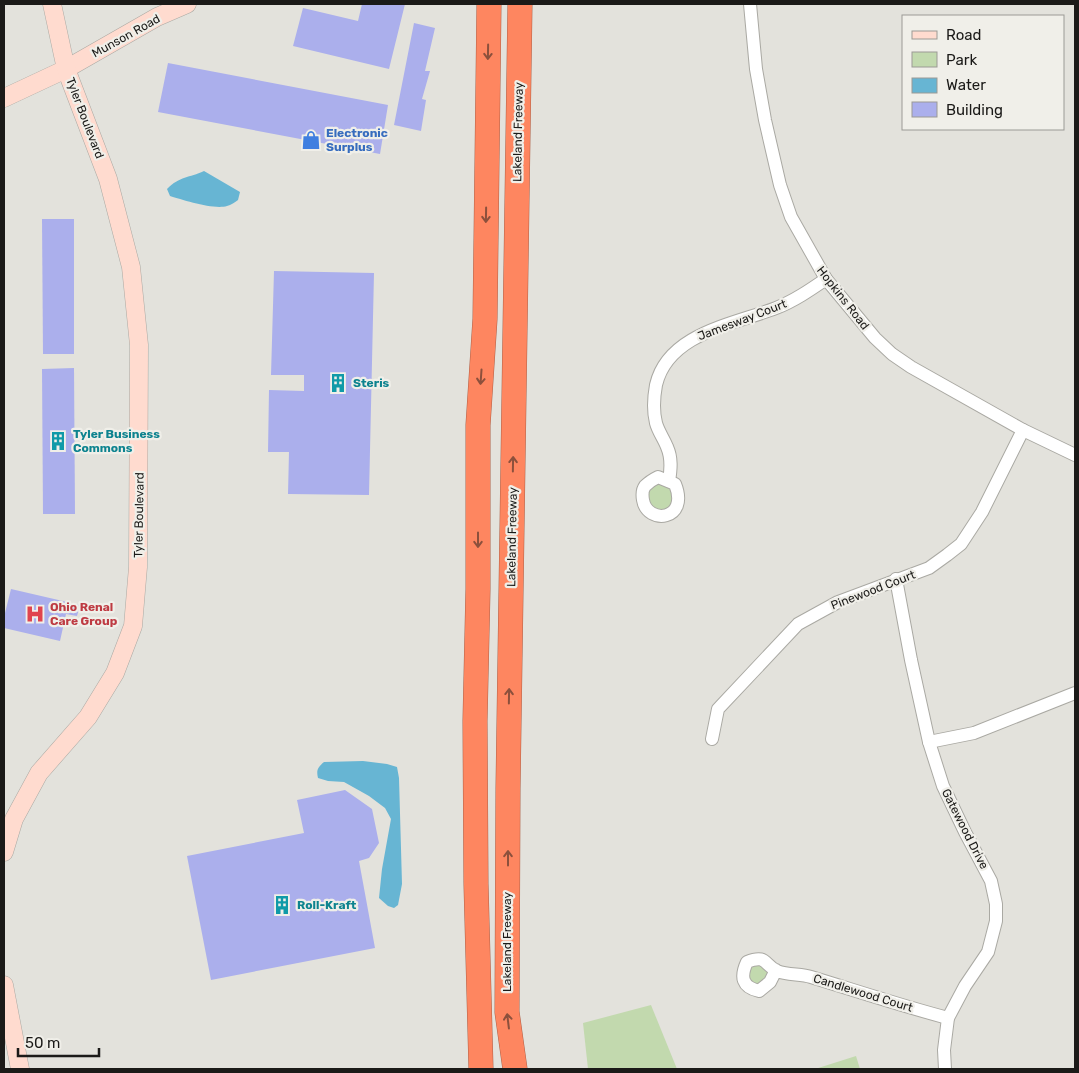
<svg xmlns="http://www.w3.org/2000/svg" width="1079" height="1073" viewBox="0 0 1079 1073" font-family="Rubik,sans-serif">
	<style>
		.green { fill: #c2d9ae }
		.water { fill: #67b5d3 }
		.building { fill: #abafec }
		.lines { fill: none; stroke-linecap: round; stroke-linejoin: round }
		.street-casing { stroke: #aaa9a3; stroke-width: 14 }
		.secondary-casing { stroke: #aaa9a3; stroke-width: 19 }
		.highway-casing { stroke: #af6047; stroke-width: 25 }
		.street { stroke: #fff; stroke-width: 12 }
		.secondary { stroke: #ffdbcf; stroke-width: 18 }
		.highway { stroke: #fe8660; stroke-width: 24 }
		.oneway { stroke: #8c503c }
		.labels { text-anchor: middle; stroke-width: 4.5; stroke-linejoin: round; paint-order: stroke }
		.street-label { font-size: 12px; fill: #1b1a18; stroke: #f0efe9 }
		.shop-label { font-size: 12px; font-weight: bold; fill: #366cbe; stroke: #f0efe9; text-anchor: start }
		.culture-label { font-size: 12px; font-weight: bold; fill: #0d838f; stroke: #f0efe9; text-anchor: start }
		.health-label { font-size: 12px; font-weight: bold; fill: #be3a42; stroke: #f0efe9; text-anchor: start }
	</style>
	<rect width="100%" height="100%" fill="#e3e2dc"/>
	<g class="green">
		<circle cx="660" cy="497" r="13"/>
		<polygon points="757,963 767,971 768,975 760,984 753,985 749,983 749,967"/>
		<polygon points="651,1005 677,1069 588,1069 583,1023"/>
		<polygon points="856,1056 860,1069 815,1069"/>
	</g>
	<g class="water">
		<path d="M204,171L240,192L238,200C235,202 231,205 227,206C214,210 183,200 170,196L167,189C180,176 189,178 204,171Z"/>
		<path d="M363,761L387,764L397,767L399,778L402,884L398,905L394,908L388,906L379,898L382,869L391,819L385,808L369,796L344,782L328,781L318,778C316,770 318,767 324,762Z"/>
	</g>
	<g class="building">
		<polygon points="362,4 405,4 389,69 293,46 303,8 358,21"/>
		<polygon points="414,23 435,28 425,71 430,71 422,99 426,100 421,131 394,125"/>
		<polygon points="168,63 388,105 380,154 158,112"/>
		<polygon points="42,219 74,219 74,354 43,354"/>
		<polygon points="274,271 374,273 369,495 288,494 289,452 268,452 269,390 304,391 304,375 271,375"/>
		<polygon points="74,368 75,514 43,514 42,369"/>
		<polygon points="11,589 80,605 77,616 66,614 60,641 4,628 4,617"/>
		<polygon points="345,790 372,809 379,843 369,858 359,861 375,948 211,980 187,856 304,833 297,800"/>
	</g>
	<g class="lines">
		<g class="street-casing">
			<g id="street">
				<polyline points="750,4 756,69 765,120 780,185 791,217 826,279 875,338 892,354 911,367 1023,430 1075,455"/>
				<path d="M658,477L675,484C690,521 647,525 643,500C642,494 642,490 645,486C649,482 654,479 658,477Z"/>
				<path d="M669,481C671,469 672,458 667,447C664,439 658,431 656,423C653,411 654,396 656,385C668,333 735,324 776,308C794,301 810,290 826,279"/>
				<polyline points="896,579 911,660 929,742 943,786 965,832 991,881 996,904 996,921 988,952 965,986 948,1018 944,1050 945,1069"/>
				<polyline points="712,739 718,709 798,624 838,602 929,568 947,555 961,544 982,512 1023,430"/>
				<polyline points="929,742 974,733 1075,693"/>
				<path d="M776,970L770,982L759,991C742,987 740,977 747,962C767,954 764,965 777,971C787,975 801,974 811,977C857,991 902,1006 948,1018"/>
			</g>
		</g>
		<g class="secondary-casing">
			<g id="secondary">
				<polyline points="4,98 66,69 157,17 187,4"/>
				<polyline points="4,852 14,819 39,773 88,717 115,673 133,626 138,567 139,345 131,267 108,179 66,69 52,4"/>
				<polyline points="4,985 20,1069"/>
			</g>
		</g>
		<g class="highway-casing">
			<g id="highway">
				<polyline points="481,1069 476,884 475,721 478,589 478,425 485,319 489,4"/>
				<polyline points="515,1069 507,1012 508,789 520,4"/>
			</g>
		</g>
		<use href="#street" class="street"/>
		<use href="#secondary" class="secondary"/>
		<use href="#highway" class="highway"/>
	</g>
	<defs><path id="oneway-shaft" d="M-6 0H5M1.5-3L5.5 0L1.5 3" fill="none" stroke-width="1.6" stroke-linecap="round" stroke-linejoin="round" transform="scale(1.25)"/></defs>
	<g class="oneway">
		<use href="#oneway-shaft" transform="translate(488 52) rotate(91)"/>
		<use href="#oneway-shaft" transform="translate(486 215) rotate(91)"/>
		<use href="#oneway-shaft" transform="translate(481 377) rotate(94)"/>
		<use href="#oneway-shaft" transform="translate(513 464) rotate(-89)"/>
		<use href="#oneway-shaft" transform="translate(478 540) rotate(90)"/>
		<use href="#oneway-shaft" transform="translate(509 696) rotate(-89)"/>
		<use href="#oneway-shaft" transform="translate(508 858) rotate(-90)"/>
		<use href="#oneway-shaft" transform="translate(508 1021) rotate(-97)"/>
	</g>
	<defs>
		<g id="shop-bare" transform="scale(1.5)"><path d="M-5-2.5h2.3a2.7 3.5 0 0 1 5.4 0H5L5.5 6h-11ZM-1.5-2.5h3a1.5 2.3 0 0 0-3 0Z" fill="#3f7fe0" stroke="#f0efe9" stroke-width="2.5" paint-order="stroke"/></g>
		<g id="building-bare" transform="scale(1.5)"><path d="M-4-6H4V6H1V3H-1V6H-4ZM-2.5-4.3h1.7v1.8h-1.7ZM.8-4.3h1.7v1.8H.8ZM-2.5-1h1.7V.8h-1.7ZM.8-1h1.7V.8H.8Z" fill="#0f9aa8" stroke="#f0efe9" stroke-width="2.5" paint-order="stroke"/></g>
		<g id="hospital-bare" transform="scale(1.5)"><path d="M-5-5h3v3.5h4V-5h3V5h-3V1.5h-4V5h-3Z" fill="#e0444e" stroke="#f0efe9" stroke-width="2.5" paint-order="stroke"/></g>
	</defs>
	<g fill-rule="evenodd">
		<use href="#shop-bare" x="311" y="140"/>
		<use href="#building-bare" x="338" y="383"/>
		<use href="#building-bare" x="58" y="441"/>
		<use href="#hospital-bare" x="35" y="614"/>
		<use href="#building-bare" x="282" y="905"/>
	</g>
	<g class="labels">
		<g class="street-label">
			<text transform="translate(126 36) rotate(-29)" y="4">Munson Road</text>
			<text transform="translate(85 118) rotate(69)" y="4">Tyler Boulevard</text>
			<text transform="translate(518 132) rotate(-89)" y="4">Lakeland Freeway</text>
			<text transform="translate(843 298) rotate(52)" y="4">Hopkins Road</text>
			<text transform="translate(742 320) rotate(-21)" y="4">Jamesway Court</text>
			<text transform="translate(139 515) rotate(-89)" y="4">Tyler Boulevard</text>
			<text transform="translate(512 537) rotate(-89)" y="4">Lakeland Freeway</text>
			<text transform="translate(873 590) rotate(-21)" y="4">Pinewood Court</text>
			<text transform="translate(965 829) rotate(63)" y="4">Gatewood Drive</text>
			<text transform="translate(507 942) rotate(-90)" y="4">Lakeland Freeway</text>
			<text transform="translate(863 993) rotate(17)" y="4">Candlewood Court</text>
		</g>
		<g class="shop-label">
			<text x="326" y="137">Electronic<tspan x="326" dy="14">Surplus</tspan></text>
		</g>
		<g class="culture-label">
			<text x="353" y="387">Steris</text>
			<text x="73" y="438">Tyler Business<tspan x="73" dy="14">Commons</tspan></text>
			<text x="297" y="909">Roll-Kraft</text>
		</g>
		<g class="health-label">
			<text x="50" y="611">Ohio Renal<tspan x="50" dy="14">Care Group</tspan></text>
		</g>
	</g>
	<rect width="1079" height="1073" fill="none" stroke="#1b1a18" stroke-width="10"/>
	<rect x="902" y="15" width="162" height="115" fill="#f0efe9" stroke="#9b9a95"/>
	<rect x="912" y="31" width="25" height="8" fill="#ffdbcf" stroke="#9b9a95"/>
	<text x="946" y="40" font-size="15" fill="#1b1a18">Road</text>
	<rect x="912" y="52" width="25" height="15" fill="#c2d9ae" stroke="#9b9a95"/>
	<text x="946" y="65" font-size="15" fill="#1b1a18">Park</text>
	<rect x="912" y="78" width="25" height="15" fill="#67b5d3" stroke="#9b9a95"/>
	<text x="946" y="90" font-size="15" fill="#1b1a18">Water</text>
	<rect x="912" y="102" width="25" height="15" fill="#abafec" stroke="#9b9a95"/>
	<text x="946" y="115" font-size="15" fill="#1b1a18">Building</text>
	<path d="M18 1048v8h81v-8" fill="none" stroke="#1b1a18" stroke-width="2.5"/>
	<text x="25" y="1048" font-size="15" fill="#1b1a18" stroke="#f0efe9" stroke-width="4" paint-order="stroke">50 m</text>
</svg>
